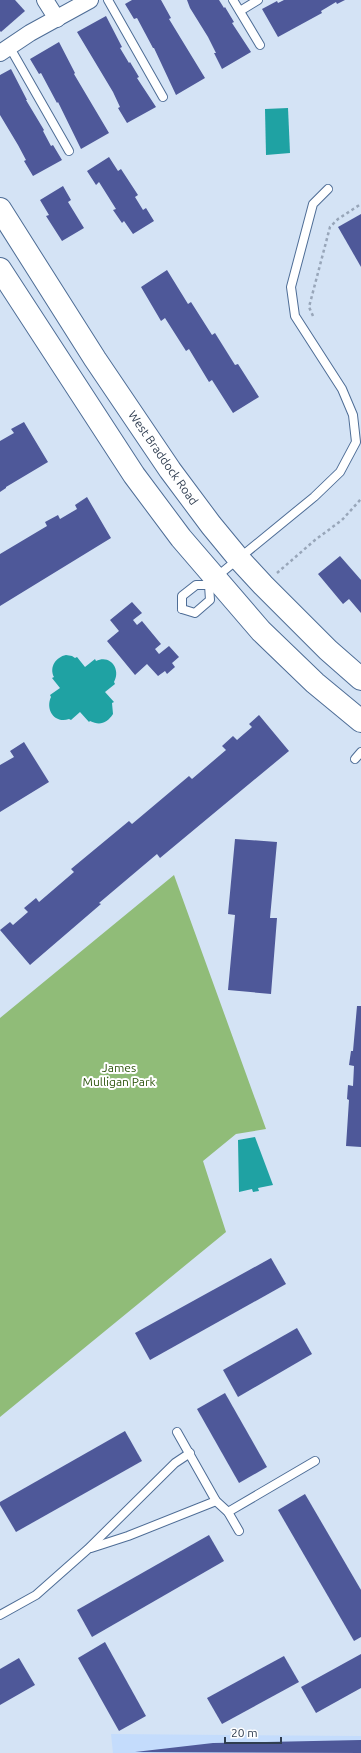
<svg xmlns="http://www.w3.org/2000/svg" width="361" height="1753" viewBox="0 0 361 1753" font-family="Ubuntu,sans-serif">
	<style>
		.built { fill: #c4dcfc }
		.forest { fill: #90bc78 }
		.water { fill: #1fa2a3 }
		.building { fill: #4e5899 }
		.lines { fill: none; stroke-linecap: round; stroke-linejoin: round }
		.service-casing { stroke: #4e6d96; stroke-width: 10 }
		.minor-casing { stroke: #4e6d96; stroke-width: 18 }
		.secondary-casing { stroke: #4e6d96; stroke-width: 24 }
		.path { stroke: #98a6b9; stroke-width: 2.5; stroke-dasharray: 3 3; stroke-linecap: butt }
		.service { stroke: #fff; stroke-width: 8 }
		.minor { stroke: #fff; stroke-width: 16 }
		.secondary { stroke: #fff; stroke-width: 22 }
		.labels { text-anchor: middle; stroke-width: 4; stroke-linejoin: round; paint-order: stroke }
		.street-label { font-size: 12px; fill: #2f3d50; stroke: #fff }
		.park-label { font-size: 12px; fill: #2c540c; stroke: #fff }
	</style>
	<rect width="100%" height="100%" fill="#d4e3f5"/>
	<polygon class="built" points="111,1734 361,1736 361,1753 113,1753"/>
	<polygon class="forest" points="174,875 266,1129 236,1134 203,1161 226,1232 0,1417 0,1018"/>
	<g class="water">
		<polygon points="288,108 290,153 266,155 265,109"/>
		<path d="M66,655L72,656L75,658L77,657L85,667L95,659L96,661C111,654 121,670 114,682L115,684L105,692L114,702L112,703L113,714C107,723 100,726 90,721L89,722L80,712L71,720L69,719C55,724 45,710 51,697L50,695L60,688L52,678L54,677C49,667 56,657 66,655Z"/>
		<polygon points="255,1137 273,1185 258,1188 259,1191 253,1192 252,1189 239,1192 238,1140"/>
	</g>
	<g class="building">
		<polygon points="0,0 15,0 25,11 1,32 0,31"/>
		<polygon points="132,0 161,0 171,18 169,19 205,78 176,95 154,48 153,48 137,18 134,19 125,4"/>
		<polygon points="187,0 219,0 224,8 225,7 234,22 232,23 251,52 222,69 214,53 216,53 208,37 190,8"/>
		<polygon points="284,0 345,0 337,4 336,2 321,11 322,13 278,37 262,9 277,1 278,3"/>
		<polygon points="106,16 122,47 120,48 129,63 130,62 139,77 137,78 156,107 127,123 118,108 120,107 113,92 77,32"/>
		<polygon points="59,42 75,73 74,74 109,133 81,149 58,102 57,103 41,73 39,74 30,59"/>
		<polygon points="11,69 27,100 26,100 44,130 43,131 51,146 53,145 62,160 33,176 24,161 26,160 18,145 0,115 0,75"/>
		<polygon points="109,157 118,171 121,169 138,195 135,197 143,210 146,208 154,221 133,234 124,221 122,223 113,210 116,209 99,182 96,185 87,171"/>
		<polygon points="63,186 71,200 68,202 84,228 62,241 46,216 49,215 40,200"/>
		<polygon points="361,214 361,267 338,227"/>
		<polygon points="167,270 188,304 191,302 212,335 215,333 235,365 238,364 259,397 233,413 212,380 209,382 189,349 186,351 165,318 161,321 141,287"/>
		<polygon points="24,422 48,462 6,487 6,488 0,492 0,441 14,433 11,429"/>
		<polygon points="87,497 111,538 0,606 0,554 47,526 45,522 58,515 60,519 77,509 75,505"/>
		<polygon points="340,556 361,580 361,613 349,599 343,604 318,574"/>
		<polygon points="132,602 142,613 133,620 137,625 142,621 161,644 155,649 159,654 169,646 179,657 172,663 175,667 167,674 165,671 158,676 147,664 135,675 107,641 119,631 110,620"/>
		<polygon points="259,715 289,751 160,858 157,854 99,903 101,904 30,965 0,930 10,922 13,925 28,912 24,908 36,898 39,902 74,872 71,869 129,821 132,824 189,776 192,779 226,750 222,746 233,736 237,740 252,727 249,724"/>
		<polygon points="24,742 49,782 0,812 0,765 14,757 10,751"/>
		<polygon points="235,839 277,842 270,918 277,918 271,994 228,990 235,915 228,914"/>
		<polygon points="357,1006 361,1006 361,1147 346,1146 349,1100 347,1099 348,1085 353,1086 354,1066 349,1065 351,1051 353,1051"/>
		<polygon points="271,1258 286,1284 150,1360 135,1333"/>
		<polygon points="297,1328 312,1354 238,1397 223,1370"/>
		<polygon points="225,1393 267,1467 239,1483 197,1409"/>
		<polygon points="125,1431 142,1461 16,1532 0,1505 0,1502"/>
		<polygon points="305,1494 361,1590 361,1637 354,1641 278,1510"/>
		<polygon points="209,1535 224,1561 92,1637 77,1610"/>
		<polygon points="105,1642 146,1716 119,1731 78,1658"/>
		<polygon points="361,1654 361,1688 316,1713 301,1687"/>
		<polygon points="284,1656 299,1682 222,1724 207,1698"/>
		<polygon points="19,1658 35,1685 0,1705 0,1669"/>
		<polygon points="361,1740 361,1753 135,1752 213,1743"/>
	</g>
	<g class="lines">
		<g class="service-casing">
			<g id="service">
				<polyline points="108,0 163,97"/>
				<polyline points="233,0 260,45"/>
				<polyline points="240,11 258,0"/>
				<polyline points="9,46 69,151"/>
				<polyline points="182,609 195,613 210,600 209,585 215,578 314,497 340,472 356,442 353,415 342,389 295,316 291,287 313,204 328,189"/>
				<polyline points="182,609 182,596 196,585 209,585"/>
				<polyline points="355,759 361,752"/>
				<polyline points="177,1432 216,1501 228,1512 239,1531"/>
				<polyline points="228,1512 315,1461"/>
				<polyline points="91,1548 128,1536 216,1501"/>
				<polyline points="0,1615 36,1595 88,1549 175,1463 190,1453"/>
			</g>
		</g>
		<g class="minor-casing">
			<g id="minor">
				<polyline points="45,0 57,19"/>
				<polyline points="0,53 30,33 90,0"/>
			</g>
		</g>
		<g class="secondary-casing">
			<g id="secondary">
				<polyline points="0,209 95,359 170,470 211,525 239,559 263,585 328,650 361,679"/>
				<polyline points="0,269 134,475 181,538 261,631 315,683 361,721"/>
			</g>
		</g>
		<g class="path">
			<polyline points="313,316 309,307 330,227 338,219 361,204"/>
			<polyline points="277,573 315,540 342,520 361,499"/>
		</g>
		<use href="#service" class="service"/>
		<use href="#minor" class="minor"/>
		<use href="#secondary" class="secondary"/>
	</g>
	<g class="labels">
		<g class="street-label">
			<text transform="translate(163 458) rotate(55)" y="4">West Braddock Road</text>
		</g>
		<g class="park-label">
			<text x="119" y="1072">James<tspan x="119" dy="14">Mulligan Park</tspan></text>
		</g>
	</g>
	<path d="M225 1737v6h56v-6" fill="none" stroke="#2f3d50" stroke-width="2"/>
	<text x="231" y="1737" font-size="12" fill="#2f3d50" stroke="#ffffff" stroke-width="3" paint-order="stroke">20 m</text>
</svg>
